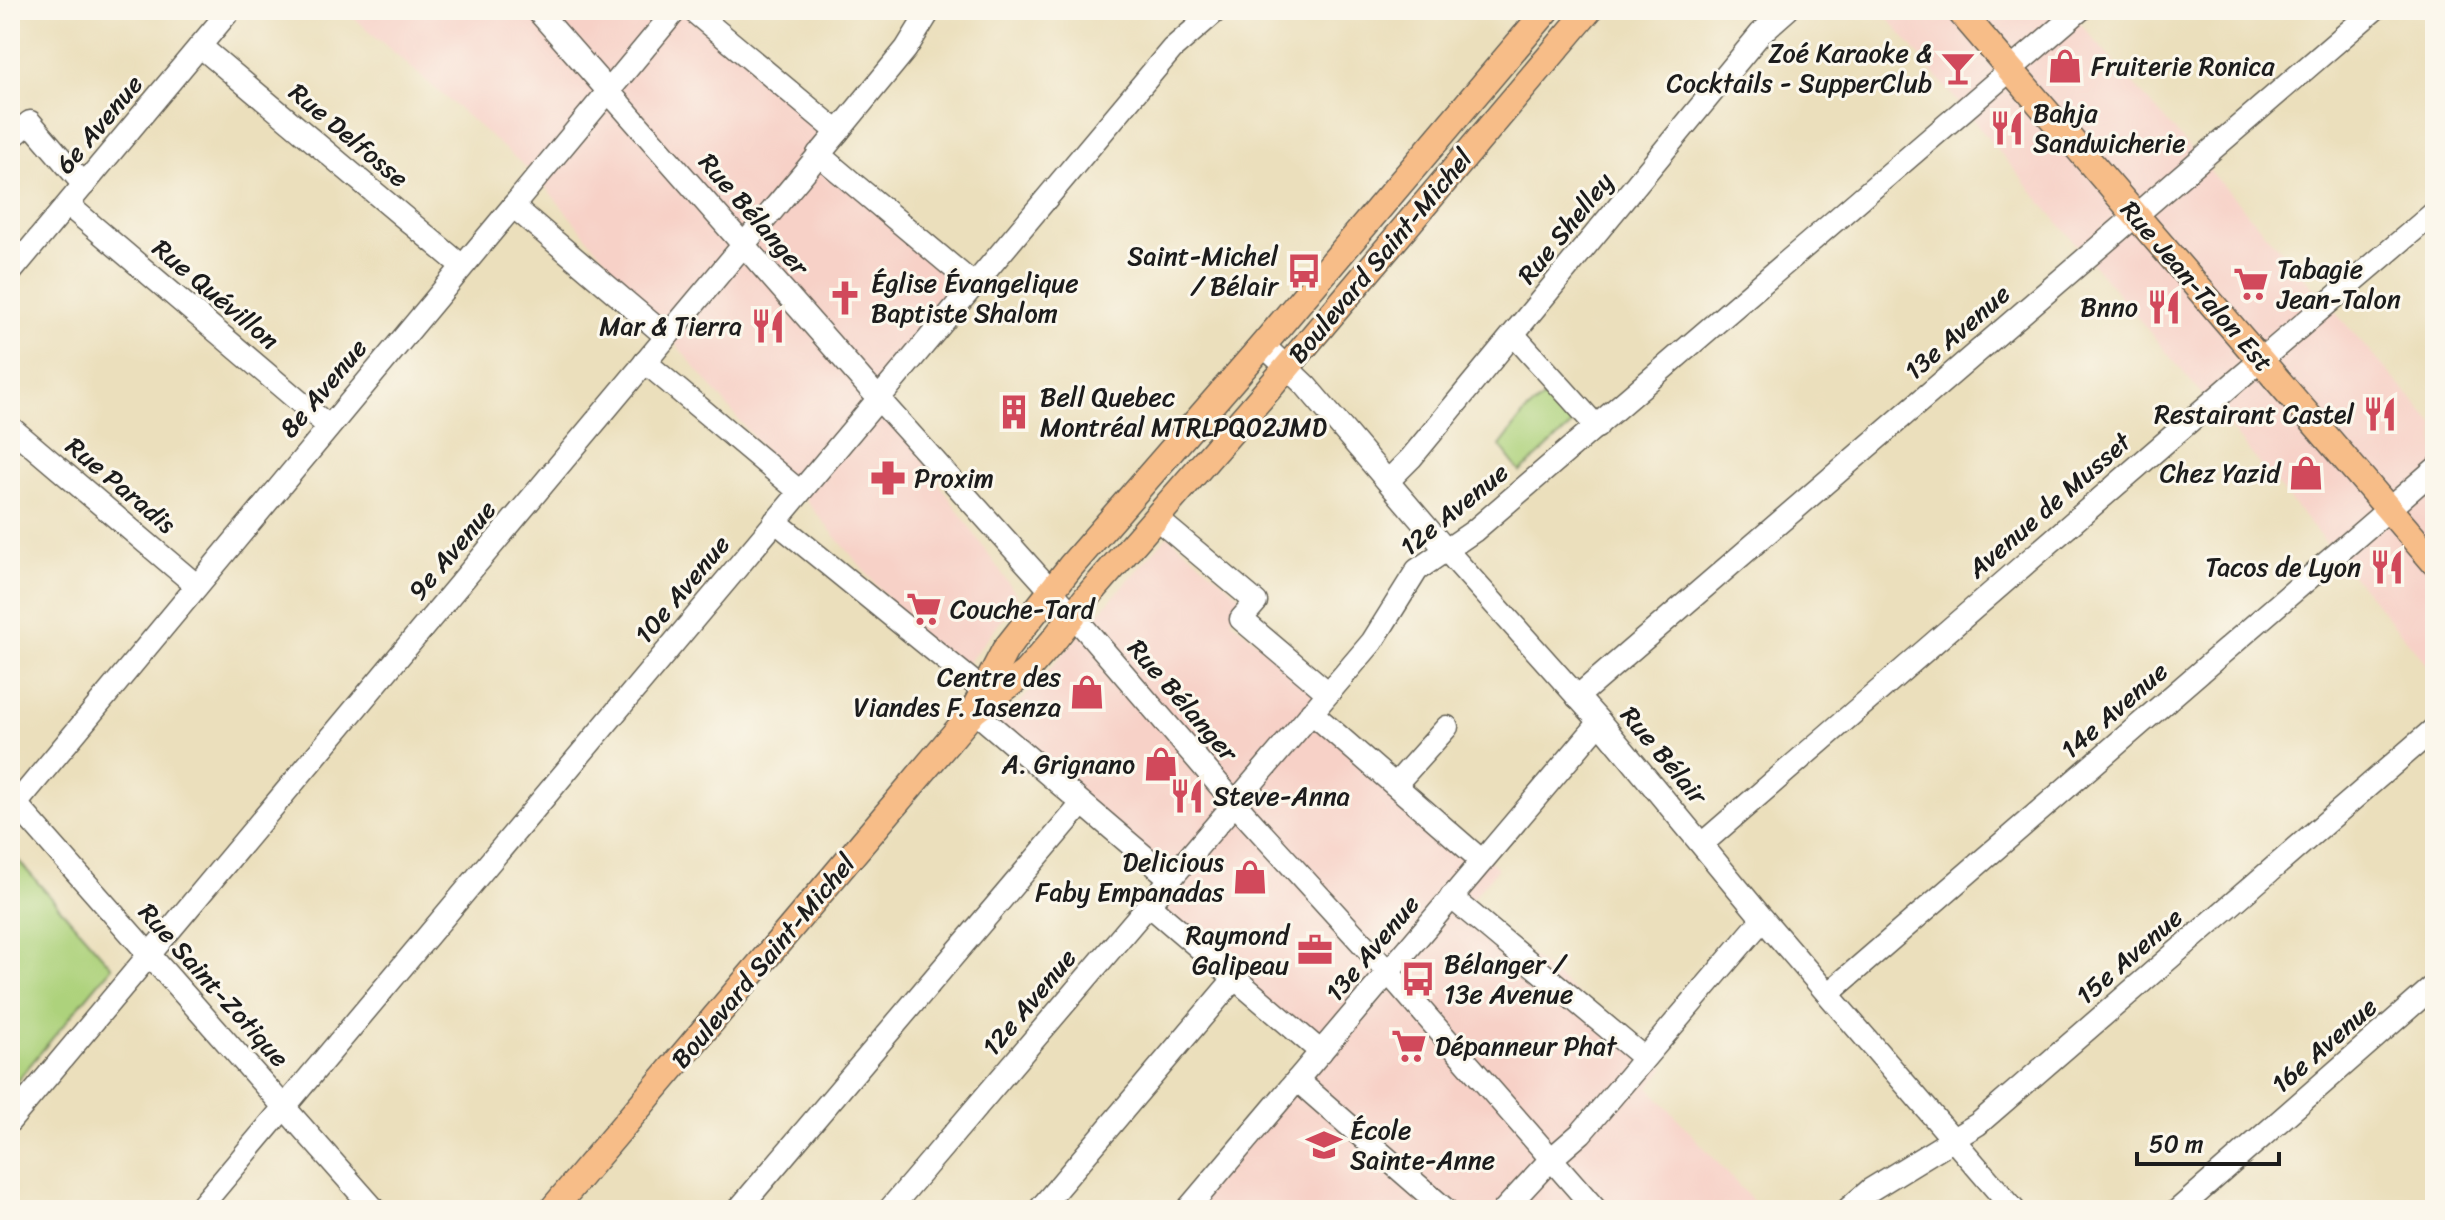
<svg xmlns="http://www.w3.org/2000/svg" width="2445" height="1220" viewBox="0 0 2445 1220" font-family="Sriracha,sans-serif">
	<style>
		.built { fill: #f7d1c7 }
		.green { fill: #add27b; stroke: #64774c; stroke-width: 2 }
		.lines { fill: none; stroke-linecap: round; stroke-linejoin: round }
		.minor-casing { stroke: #646054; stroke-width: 25 }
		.major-casing { stroke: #646054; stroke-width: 29 }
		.minor { stroke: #fff; stroke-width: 22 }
		.major { stroke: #f7bd88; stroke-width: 26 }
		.labels { text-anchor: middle; stroke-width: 6; stroke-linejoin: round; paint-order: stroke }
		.poi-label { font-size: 26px; fill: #1c1c1c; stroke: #fbf7ec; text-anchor: end }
		.street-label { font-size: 26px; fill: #1c1c1c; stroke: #fbf7ec }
	</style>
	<rect width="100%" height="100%" fill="#fbf7ec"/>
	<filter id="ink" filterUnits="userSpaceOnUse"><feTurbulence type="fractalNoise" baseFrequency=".0125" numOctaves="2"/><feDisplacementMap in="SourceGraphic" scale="16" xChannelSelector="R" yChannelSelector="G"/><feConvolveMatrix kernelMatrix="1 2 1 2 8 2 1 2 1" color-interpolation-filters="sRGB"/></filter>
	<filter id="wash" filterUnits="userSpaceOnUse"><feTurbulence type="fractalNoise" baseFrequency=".006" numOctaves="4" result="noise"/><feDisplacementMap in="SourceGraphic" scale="32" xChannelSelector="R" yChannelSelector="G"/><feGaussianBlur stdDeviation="1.8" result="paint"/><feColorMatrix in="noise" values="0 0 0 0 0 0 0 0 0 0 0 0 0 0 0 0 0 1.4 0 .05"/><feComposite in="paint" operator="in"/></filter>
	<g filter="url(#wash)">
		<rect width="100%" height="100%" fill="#ebdfbc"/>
		<g class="built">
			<polygon points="345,10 692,10 838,132 819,154 973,284 878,398 889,411 1016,594 1016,601 955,680 537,177"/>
			<polygon points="1881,10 2068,10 2435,425 2435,674"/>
			<polygon points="1168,535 1247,601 1231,620 1310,686 1327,719 1498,868 1468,904 1666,1067 1649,1087 1761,1210 1187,1210 1320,1052 1149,905 1171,879 996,729"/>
		</g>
		<g class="green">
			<polygon points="1549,393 1573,420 1572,425 1520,472 1500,446 1524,414"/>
			<polygon points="10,851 112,967 10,1089"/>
		</g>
	</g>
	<g filter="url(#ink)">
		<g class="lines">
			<g class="minor-casing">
				<g id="minor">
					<polyline points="537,10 878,398 1073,615 1246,816 1372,954 1596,1210"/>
					<polyline points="692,10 838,132"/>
					<polyline points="200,46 462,266"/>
					<polyline points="10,139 30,122 84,185"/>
					<polyline points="818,154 973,284"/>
					<polyline points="68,205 328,426"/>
					<polyline points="513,206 666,336"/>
					<polyline points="10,273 230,10"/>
					<polyline points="1514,335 1597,427"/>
					<polyline points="1263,345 1306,386 1447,551 1600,722 1763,919 2014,1210"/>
					<polyline points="645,362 800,492"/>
					<polyline points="10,427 197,586"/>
					<polyline points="1388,481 1411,458 1761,33 1787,10"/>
					<polyline points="1156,518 1256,602 1241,619 1327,692"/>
					<polyline points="775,521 984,691"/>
					<polyline points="1577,697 2374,10"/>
					<polyline points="974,711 1171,879"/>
					<polyline points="1311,712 1482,861"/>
					<polyline points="1395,785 1447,727"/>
					<polyline points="10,797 375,1210"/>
					<polyline points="16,804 676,10"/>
					<polyline points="1702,844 2235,382 2435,212"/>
					<polyline points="1451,897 1644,1058"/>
					<polyline points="1149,905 1321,1052"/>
					<polyline points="1829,993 2435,469"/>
					<polyline points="1297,1080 1446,1210"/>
					<polyline points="10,1121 838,132 906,49 930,10"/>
					<polyline points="198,1210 1172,49 1217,10"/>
					<polyline points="738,1210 1082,804"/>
					<polyline points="889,1210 1372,642 1417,570 1474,531 2080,10"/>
					<polyline points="1039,1210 1235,978"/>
					<polyline points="1187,1210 1600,722"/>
					<polyline points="1504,1210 1551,1159 1581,1133 1763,919"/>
					<polyline points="1847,1210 1870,1190 1978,1124 2435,728"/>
					<polyline points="2178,1210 2435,985"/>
				</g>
			</g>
			<g class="major-casing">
				<g id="major">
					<polyline points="1959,10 2435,563"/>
					<polyline points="977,704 1005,650 1071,566 1263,345 1547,10"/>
					<polyline points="552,1210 974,711 1025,673 1053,641 1087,597 1272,385 1589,10"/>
				</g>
			</g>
			<use href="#minor" class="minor"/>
			<use href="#major" class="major"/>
		</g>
	</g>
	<defs>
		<g id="shop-bare" transform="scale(2.76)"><path d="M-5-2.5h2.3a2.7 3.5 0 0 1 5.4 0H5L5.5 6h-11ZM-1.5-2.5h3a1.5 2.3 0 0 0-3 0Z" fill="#d1495b" stroke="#fbf7ec" stroke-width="2.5" paint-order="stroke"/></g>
		<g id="bar-bare" transform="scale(2.76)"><path d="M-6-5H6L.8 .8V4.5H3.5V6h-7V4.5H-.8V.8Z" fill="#d1495b" stroke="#fbf7ec" stroke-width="2.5" paint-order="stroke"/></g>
		<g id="restaurant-bare" transform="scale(2.76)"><path d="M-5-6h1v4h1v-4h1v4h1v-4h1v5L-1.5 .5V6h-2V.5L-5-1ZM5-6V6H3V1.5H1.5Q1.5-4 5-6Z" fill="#d1495b" stroke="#fbf7ec" stroke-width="2.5" paint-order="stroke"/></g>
		<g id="bus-bare" transform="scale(2.76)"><path d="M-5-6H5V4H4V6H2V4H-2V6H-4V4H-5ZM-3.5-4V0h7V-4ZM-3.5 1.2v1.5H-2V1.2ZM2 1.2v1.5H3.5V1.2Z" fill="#d1495b" stroke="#fbf7ec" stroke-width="2.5" paint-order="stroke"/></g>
		<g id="supermarket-bare" transform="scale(2.76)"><path d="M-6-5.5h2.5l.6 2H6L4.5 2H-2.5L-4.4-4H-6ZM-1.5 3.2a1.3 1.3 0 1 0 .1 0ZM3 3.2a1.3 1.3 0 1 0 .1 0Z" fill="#d1495b" stroke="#fbf7ec" stroke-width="2.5" paint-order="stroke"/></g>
		<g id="church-bare" transform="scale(2.76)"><path d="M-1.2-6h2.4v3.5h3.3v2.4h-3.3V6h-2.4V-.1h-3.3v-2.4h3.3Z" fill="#d1495b" stroke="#fbf7ec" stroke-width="2.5" paint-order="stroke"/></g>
		<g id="building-bare" transform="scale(2.76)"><path d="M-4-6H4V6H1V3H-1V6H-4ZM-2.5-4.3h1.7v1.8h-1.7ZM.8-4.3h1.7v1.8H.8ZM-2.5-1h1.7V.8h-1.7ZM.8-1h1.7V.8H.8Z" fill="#d1495b" stroke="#fbf7ec" stroke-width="2.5" paint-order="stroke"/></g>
		<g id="pharmacy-bare" transform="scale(2.76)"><path d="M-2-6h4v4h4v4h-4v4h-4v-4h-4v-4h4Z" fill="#d1495b" stroke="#fbf7ec" stroke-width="2.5" paint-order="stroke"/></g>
		<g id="office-bare" transform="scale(2.76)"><path d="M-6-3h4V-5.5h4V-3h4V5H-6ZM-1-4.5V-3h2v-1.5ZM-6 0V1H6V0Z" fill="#d1495b" stroke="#fbf7ec" stroke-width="2.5" paint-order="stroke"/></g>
		<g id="school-bare" transform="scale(2.76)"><path d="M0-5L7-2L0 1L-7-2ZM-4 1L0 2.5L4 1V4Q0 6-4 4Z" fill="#d1495b" stroke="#fbf7ec" stroke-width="2.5" paint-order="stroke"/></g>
	</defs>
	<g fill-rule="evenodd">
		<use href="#shop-bare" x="2065" y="66"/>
		<use href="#bar-bare" x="1958" y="68"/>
		<use href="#restaurant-bare" x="2007" y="128"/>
		<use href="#bus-bare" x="1304" y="271"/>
		<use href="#supermarket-bare" x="2251" y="284"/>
		<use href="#church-bare" x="845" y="298"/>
		<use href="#restaurant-bare" x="2164" y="307"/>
		<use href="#restaurant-bare" x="768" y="326"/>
		<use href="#building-bare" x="1014" y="412"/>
		<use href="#restaurant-bare" x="2380" y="414"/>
		<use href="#shop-bare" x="2306" y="473"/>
		<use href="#pharmacy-bare" x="888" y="478"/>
		<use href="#restaurant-bare" x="2387" y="567"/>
		<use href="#supermarket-bare" x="924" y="609"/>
		<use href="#shop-bare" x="1087" y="692"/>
		<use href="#shop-bare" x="1161" y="764"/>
		<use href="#restaurant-bare" x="1187" y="796"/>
		<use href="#shop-bare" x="1250" y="877"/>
		<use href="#office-bare" x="1315" y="950"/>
		<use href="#bus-bare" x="1418" y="979"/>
		<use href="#supermarket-bare" x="1409" y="1046"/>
		<use href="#school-bare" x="1324" y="1145"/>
	</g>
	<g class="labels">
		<g class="poi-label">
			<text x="1932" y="62">Zoé Karaoke &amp;<tspan x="1932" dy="30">Cocktails - SupperClub</tspan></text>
			<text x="2091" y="75" text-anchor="start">Fruiterie Ronica</text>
			<text x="2033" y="122" text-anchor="start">Bahja<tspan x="2033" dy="30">Sandwicherie</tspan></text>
			<text x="1278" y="265">Saint-Michel<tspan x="1278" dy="30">/ Bélair</tspan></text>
			<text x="2277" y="278" text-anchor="start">Tabagie<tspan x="2277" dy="30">Jean-Talon</tspan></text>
			<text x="871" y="292" text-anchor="start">Église Évangelique<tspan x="871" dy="30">Baptiste Shalom</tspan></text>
			<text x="2138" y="316">Bnno</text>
			<text x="742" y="335">Mar &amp; Tierra</text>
			<text x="1040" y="406" text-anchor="start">Bell Quebec<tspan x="1040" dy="30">Montréal MTRLPQ02JMD</tspan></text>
			<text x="2354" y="423">Restairant Castel</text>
			<text x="2280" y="482">Chez Yazid</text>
			<text x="914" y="487" text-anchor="start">Proxim</text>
			<text x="2361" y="576">Tacos de Lyon</text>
			<text x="950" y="618" text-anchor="start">Couche-Tard</text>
			<text x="1061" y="686">Centre des<tspan x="1061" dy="30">Viandes F. Iasenza</tspan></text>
			<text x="1135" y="773">A. Grignano</text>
			<text x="1213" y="805" text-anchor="start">Steve-Anna</text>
			<text x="1224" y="871">Delicious<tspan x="1224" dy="30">Faby Empanadas</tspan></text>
			<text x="1289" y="944">Raymond<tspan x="1289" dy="30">Galipeau</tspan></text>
			<text x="1444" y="973" text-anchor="start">Bélanger /<tspan x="1444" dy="30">13e Avenue</tspan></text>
			<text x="1435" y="1055" text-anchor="start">Dépanneur Phat</text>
			<text x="1350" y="1139" text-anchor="start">École<tspan x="1350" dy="30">Sainte-Anne</tspan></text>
		</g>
		<g class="street-label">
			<text transform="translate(99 124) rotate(-50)" y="9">6e Avenue</text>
			<text transform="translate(349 135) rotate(40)" y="9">Rue Delfosse</text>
			<text transform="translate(754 214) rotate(49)" y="9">Rue Bélanger</text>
			<text transform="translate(1565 228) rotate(-51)" y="9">Rue Shelley</text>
			<text transform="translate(1380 256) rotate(-50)" y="9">Boulevard Saint-Michel</text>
			<text transform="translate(2197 286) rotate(49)" y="9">Rue Jean-Talon Est</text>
			<text transform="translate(216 294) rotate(40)" y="9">Rue Quévillon</text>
			<text transform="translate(1957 332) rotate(-41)" y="9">13e Avenue</text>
			<text transform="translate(323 388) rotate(-50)" y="9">8e Avenue</text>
			<text transform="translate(121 485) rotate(40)" y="9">Rue Paradis</text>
			<text transform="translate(2049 505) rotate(-41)" y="9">Avenue de Musset</text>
			<text transform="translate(1454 509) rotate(-39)" y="9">12e Avenue</text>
			<text transform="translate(452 550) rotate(-50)" y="9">9e Avenue</text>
			<text transform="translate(682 589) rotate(-50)" y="9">10e Avenue</text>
			<text transform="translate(1183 700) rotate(49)" y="9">Rue Bélanger</text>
			<text transform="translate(2114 710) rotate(-41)" y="9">14e Avenue</text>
			<text transform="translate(1664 755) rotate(50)" y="9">Rue Bélair</text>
			<text transform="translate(1372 948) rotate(-50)" y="9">13e Avenue</text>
			<text transform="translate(2129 956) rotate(-41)" y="9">15e Avenue</text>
			<text transform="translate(763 961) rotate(-50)" y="9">Boulevard Saint-Michel</text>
			<text transform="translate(214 985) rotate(48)" y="9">Rue Saint-Zotique</text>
			<text transform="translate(1029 1002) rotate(-50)" y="9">12e Avenue</text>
			<text transform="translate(2324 1045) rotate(-41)" y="9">16e Avenue</text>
		</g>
	</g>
	<rect width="2445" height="1220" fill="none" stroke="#fbf7ec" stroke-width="40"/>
	<path d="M2137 1152v12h142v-12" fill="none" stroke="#1c1c1c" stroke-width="4"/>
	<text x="2149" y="1152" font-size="24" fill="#1c1c1c" stroke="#fbf7ec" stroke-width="6" paint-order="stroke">50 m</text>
</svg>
